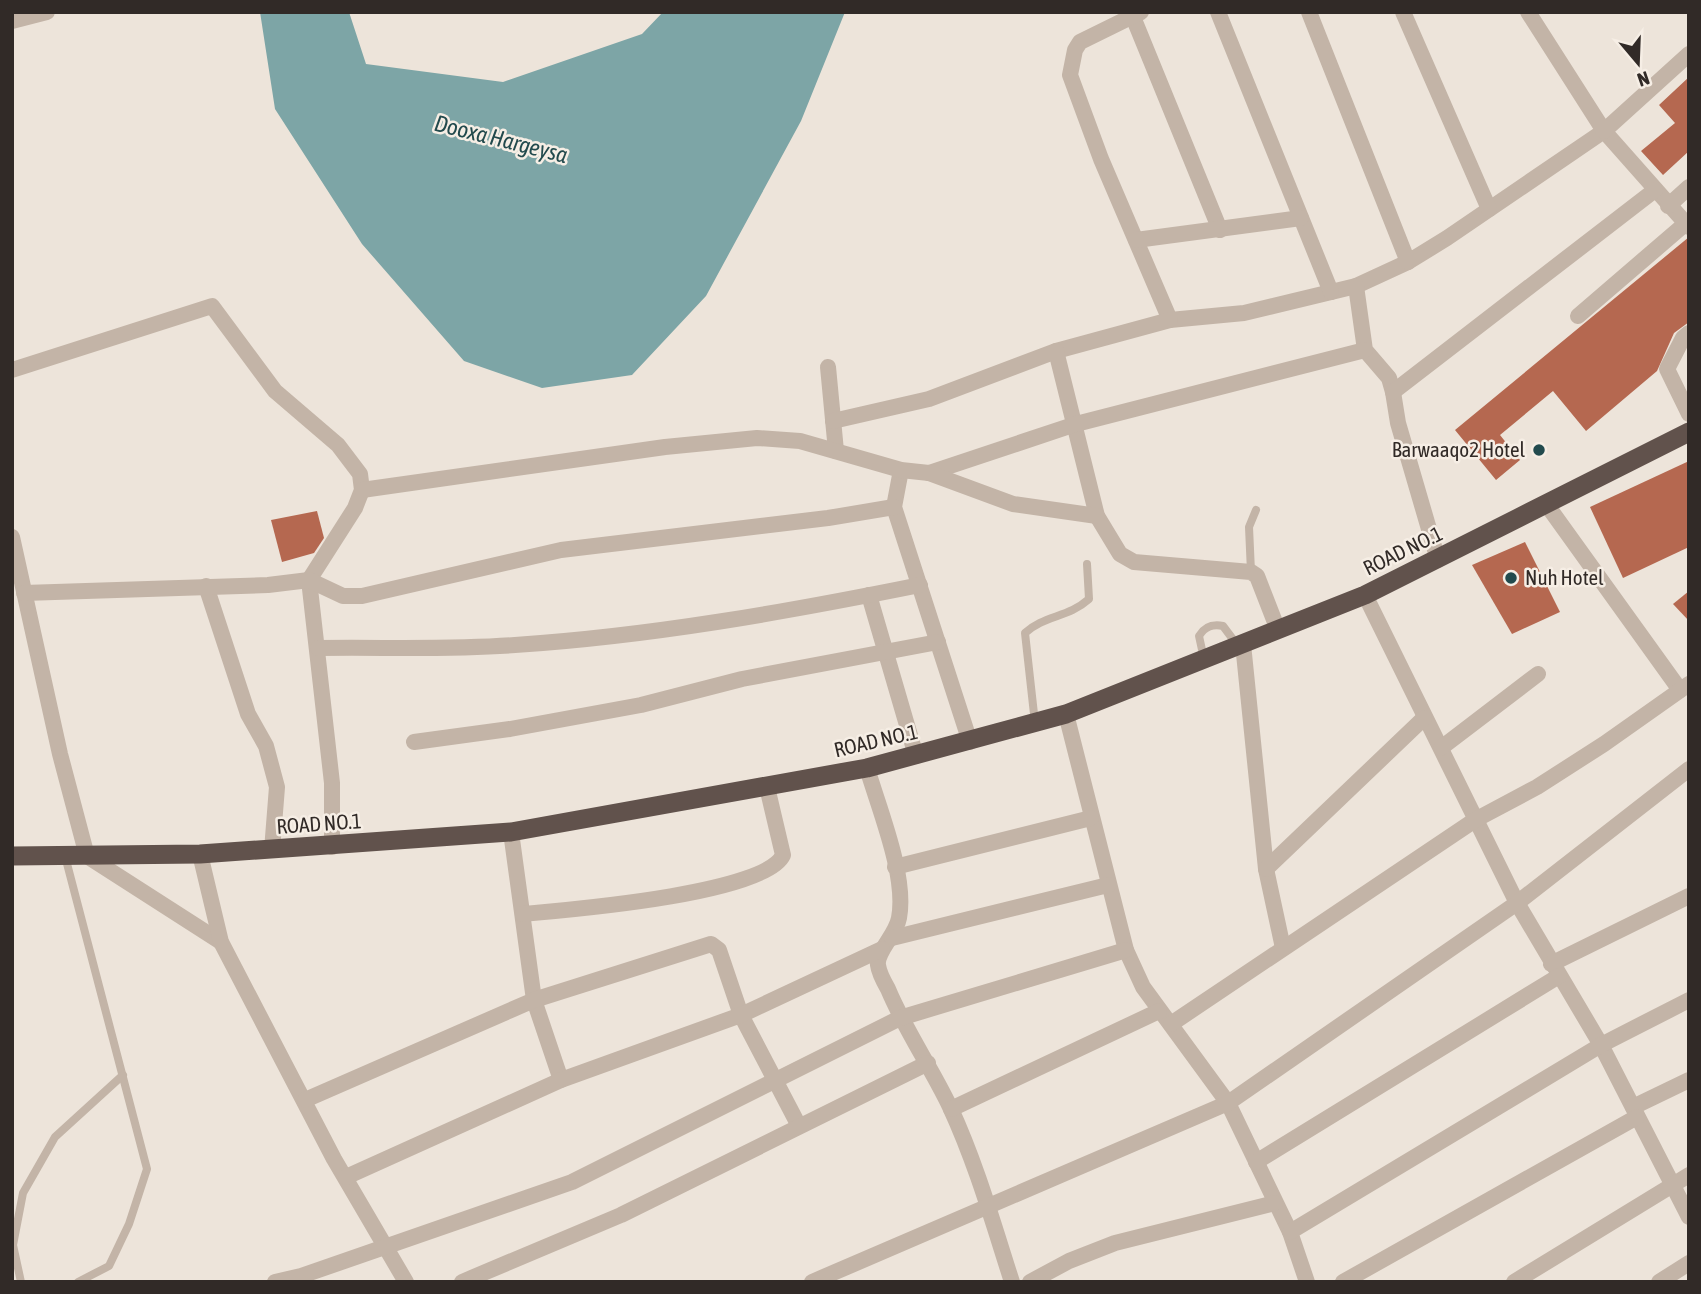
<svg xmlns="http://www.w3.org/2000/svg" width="1701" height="1294" viewBox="0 0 1701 1294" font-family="'Asap Condensed',sans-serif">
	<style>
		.water { fill: #7da5a6 }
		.building { fill: #b56850 }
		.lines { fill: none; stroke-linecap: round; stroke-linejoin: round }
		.service { stroke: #c3b4a7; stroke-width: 8 }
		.minor { stroke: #c3b4a7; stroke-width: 16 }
		.trunk { stroke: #61524c; stroke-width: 19 }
		.poi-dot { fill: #224a4d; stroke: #f6eee5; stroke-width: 2.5 }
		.labels { text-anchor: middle; stroke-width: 5; stroke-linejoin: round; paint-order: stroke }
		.poi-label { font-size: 21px; fill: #312a27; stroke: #f6eee5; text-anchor: end }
		.street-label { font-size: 21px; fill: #312a27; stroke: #f6eee5 }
		.water-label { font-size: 23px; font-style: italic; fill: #224a4d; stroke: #f6eee5 }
	</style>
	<rect width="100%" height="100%" fill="#ede4da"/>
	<polygon class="water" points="260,12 349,12 366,64 503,82 642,34 663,12 845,12 801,121 706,296 632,375 542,388 464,361 362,244 275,109"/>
	<g class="building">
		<polygon points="1689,77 1689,151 1663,175 1641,151 1675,123 1659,105"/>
		<polygon points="1689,237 1689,322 1674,333 1657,371 1586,431 1553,391 1500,435 1520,460 1496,480 1455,430"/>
		<polygon points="1689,461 1689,547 1623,578 1590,507"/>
		<polygon points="317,511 324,538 314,553 282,562 271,520"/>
		<polygon points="1525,542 1560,612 1512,634 1472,565"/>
		<polygon points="1689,591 1689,621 1673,604"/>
	</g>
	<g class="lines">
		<g class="service">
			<polyline points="1251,572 1249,527 1256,510"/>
			<path d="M1204,659L1199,636C1205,626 1213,624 1223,626L1238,646"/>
			<path d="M1035,723L1025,633C1044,615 1068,618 1089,599L1087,564"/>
			<polyline points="65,856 147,1169 129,1224 109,1266 78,1282"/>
			<polyline points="21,1282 13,1245 23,1193 55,1137 123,1075"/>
		</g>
		<g class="minor">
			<polyline points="1131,12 1220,230"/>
			<polyline points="1141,12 1080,42 1075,50 1070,75 1101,159 1170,320 1244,313 1356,286 1408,262 1447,238 1604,131 1689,227"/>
			<polyline points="1218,12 1331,292"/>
			<polyline points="1309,12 1408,262"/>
			<polyline points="1403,12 1489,209"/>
			<polyline points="1528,12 1604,131 1689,54"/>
			<polyline points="12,21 47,12"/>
			<polyline points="1668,206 1689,187"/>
			<polyline points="1136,240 1301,218"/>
			<polyline points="1356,286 1365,350 1389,378 1393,392 1398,423 1438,560"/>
			<polyline points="1578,316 1685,224"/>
			<polyline points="1689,333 1683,338 1667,369 1689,414"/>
			<polyline points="1056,351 1170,320"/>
			<polyline points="828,367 836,451"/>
			<polyline points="12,370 212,306 275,391 338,445 360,474 362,490 355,508 309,580 332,783 332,847"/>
			<polyline points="1393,392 1655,190"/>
			<polyline points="833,421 929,399 1056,351 1097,516 1120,554 1134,562 1251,572 1257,576 1278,630"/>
			<polyline points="901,470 894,507 970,742"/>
			<polyline points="929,473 1076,424 1365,350"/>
			<polyline points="362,490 665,447 757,438 800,441 901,470 929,473 1013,504 1097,516"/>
			<polyline points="1547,505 1680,690"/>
			<polyline points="12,537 60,754 87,856 221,942"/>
			<polyline points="206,586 248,714 266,746 277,787 272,850"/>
			<polyline points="24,593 268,585 309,580 343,596 362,596 561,550 828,518 894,507"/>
			<polyline points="869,595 916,756"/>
			<polyline points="1365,595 1517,903 1601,1045 1689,1217"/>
			<polyline points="1243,644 1266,869 1283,948"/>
			<path d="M318,648C383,647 450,650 515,645C651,636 786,612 920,585"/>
			<polyline points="1066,714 1126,950 1143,987 1228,1103 1290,1232 1307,1282"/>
			<polyline points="414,742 510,729 641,705 742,679 938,642"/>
			<polyline points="1441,748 1538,674"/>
			<path d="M867,768C879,809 907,876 899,918C896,935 876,952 878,965C879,973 884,982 888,989C905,1030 931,1067 950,1107C976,1163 993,1223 1012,1282"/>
			<polyline points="511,832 534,1000 561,1080"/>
			<polyline points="200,854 221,942 334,1159 406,1282"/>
			<polyline points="895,867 1091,818"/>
			<polyline points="1266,869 1424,718"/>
			<path d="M523,914C567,910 766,894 783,855L767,787"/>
			<polyline points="892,938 1108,885"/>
			<polyline points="1551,964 1689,896"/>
			<polyline points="1171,1024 1475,820 1537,787 1604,744 1689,684"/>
			<polyline points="305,1100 534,1000 711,944 719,950 741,1015 799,1126"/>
			<polyline points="1633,1107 1689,1080"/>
			<polyline points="951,1109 1159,1011"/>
			<polyline points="1256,1162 1559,976"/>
			<polyline points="346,1177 561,1080 741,1015 882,949"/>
			<polyline points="1290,1232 1601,1045 1689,1000"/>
			<polyline points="275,1282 301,1276 572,1182 900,1018 1126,950"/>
			<polyline points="462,1282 621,1215 928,1063"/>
			<polyline points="812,1282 1228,1103 1517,903 1689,769"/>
			<polyline points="1030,1282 1069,1261 1115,1243 1275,1203"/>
			<polyline points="1343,1282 1637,1117"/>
			<polyline points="1514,1282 1689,1175"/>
			<polyline points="1659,1282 1689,1263"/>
		</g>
		<polyline class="trunk" points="12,856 200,854 511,832 867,768 1066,714 1365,595 1689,432"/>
	</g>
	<g class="poi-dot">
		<circle cx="1539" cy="450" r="7"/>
		<circle cx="1511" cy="578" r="7"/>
	</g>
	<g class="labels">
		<g class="poi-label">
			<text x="1525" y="457">Barwaaqo2 Hotel</text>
			<text x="1525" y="585" text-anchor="start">Nuh Hotel</text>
		</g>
		<g class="street-label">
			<text transform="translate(1403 551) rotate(-26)" y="7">ROAD NO.1</text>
			<text transform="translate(876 741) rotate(-13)" y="7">ROAD NO.1</text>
			<text transform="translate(319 824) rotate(-4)" y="7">ROAD NO.1</text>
		</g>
		<g class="water-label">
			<text transform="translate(501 139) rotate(14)" y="8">Dooxa Hargeysa</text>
		</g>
	</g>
	<rect width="1701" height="1294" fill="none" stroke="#312a27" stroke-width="28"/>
	<g transform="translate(1638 63) rotate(161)" stroke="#f6eee5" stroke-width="5" paint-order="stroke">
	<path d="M0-5L12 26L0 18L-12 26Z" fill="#312a27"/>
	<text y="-10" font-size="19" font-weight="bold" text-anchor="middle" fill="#312a27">N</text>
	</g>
</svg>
